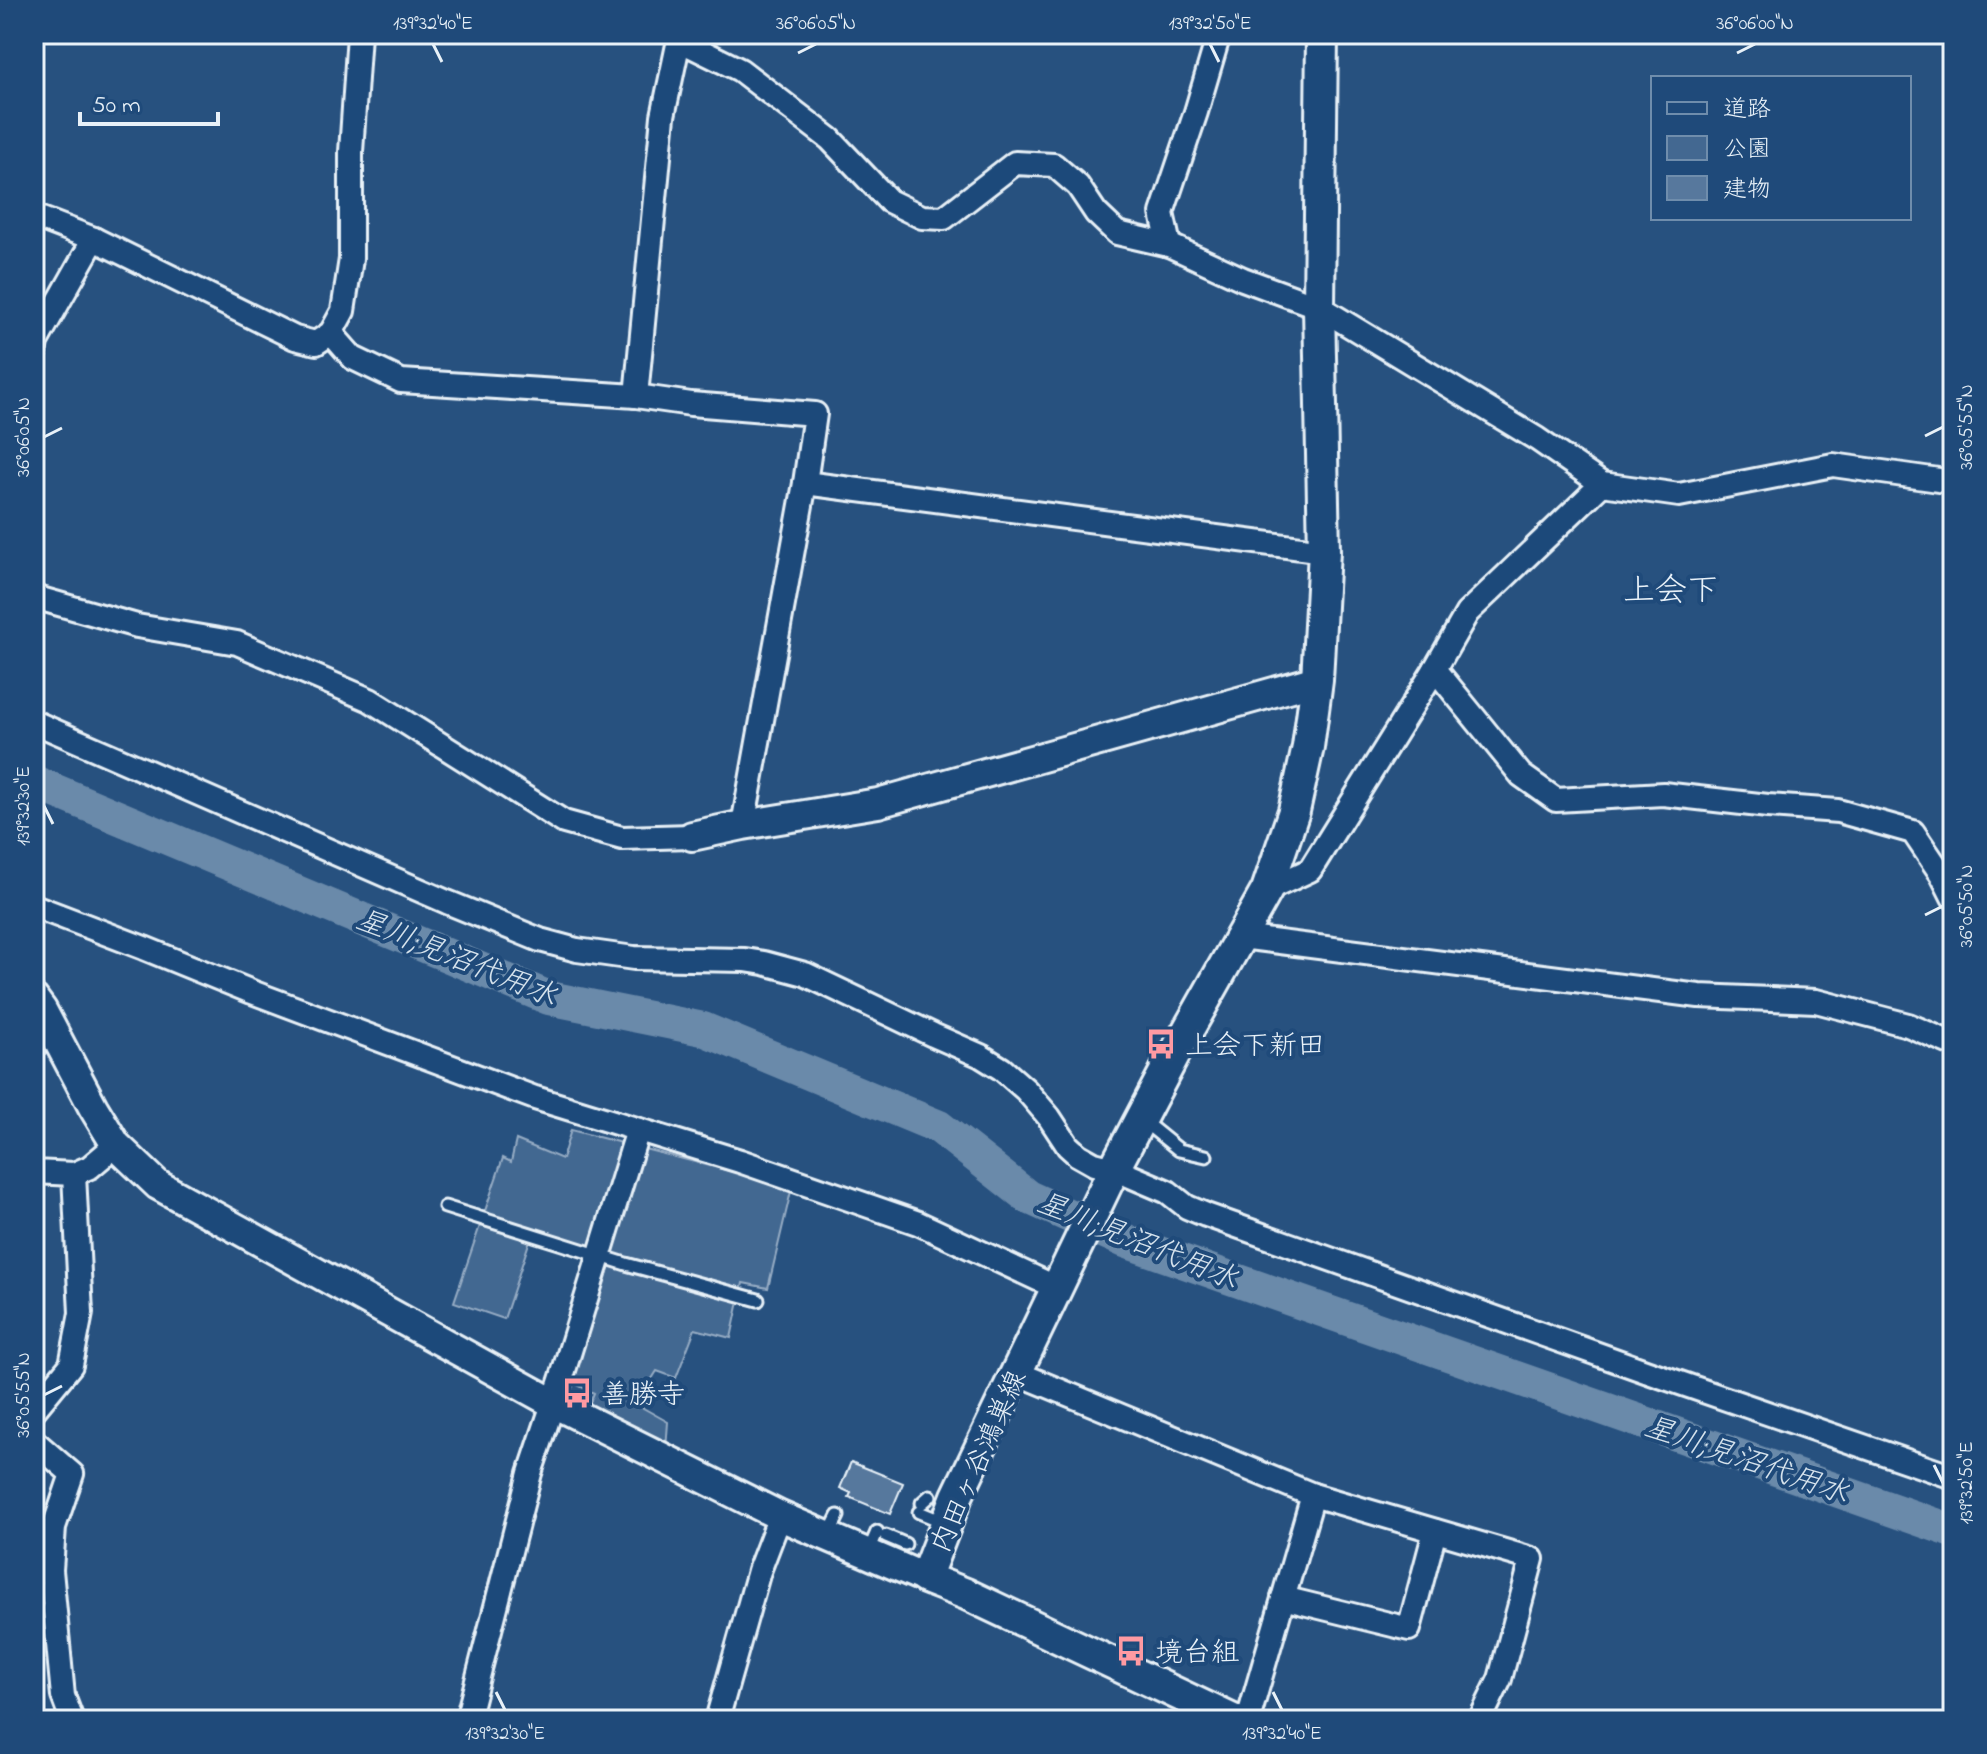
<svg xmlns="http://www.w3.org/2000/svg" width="1987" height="1754" viewBox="0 0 1987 1754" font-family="'Indie Flower','Klee One',sans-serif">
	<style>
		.green { fill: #436891; stroke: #96acc4; stroke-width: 2 }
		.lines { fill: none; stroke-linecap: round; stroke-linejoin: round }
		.river { stroke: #6b8aaa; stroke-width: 34 }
		.building { fill: #57789d; stroke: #e8f1f8; stroke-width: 2 }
		.service-casing { stroke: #e8f1f8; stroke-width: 17 }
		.minor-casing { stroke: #e8f1f8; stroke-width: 28 }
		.tertiary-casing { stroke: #e8f1f8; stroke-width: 34 }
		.secondary-casing { stroke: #e8f1f8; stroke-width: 36 }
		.service { stroke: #1f4a7a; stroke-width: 11 }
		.minor { stroke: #1f4a7a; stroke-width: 22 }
		.tertiary { stroke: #1f4a7a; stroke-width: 28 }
		.secondary { stroke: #1f4a7a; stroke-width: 30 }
		.ticks { fill: none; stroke: #e8f1f8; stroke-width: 3 }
		.labels { text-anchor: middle; stroke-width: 8; stroke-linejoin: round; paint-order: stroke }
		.poi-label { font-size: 28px; fill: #e8f1f8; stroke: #1f4a7a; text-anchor: start }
		.street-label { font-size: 28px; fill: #e8f1f8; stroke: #1f4a7a }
		.water-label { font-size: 30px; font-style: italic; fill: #d5e2ec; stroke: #1f4a7a }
		.quarter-label { font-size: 32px; fill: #e8f1f8; stroke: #1f4a7a }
		.neatline { fill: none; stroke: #e8f1f8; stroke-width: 3 }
		.ticks-label { font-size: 20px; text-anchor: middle; fill: #e8f1f8 }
	</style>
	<rect width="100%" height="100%" fill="#27517f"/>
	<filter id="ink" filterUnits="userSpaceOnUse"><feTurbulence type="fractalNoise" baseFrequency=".0125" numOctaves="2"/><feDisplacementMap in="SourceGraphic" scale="16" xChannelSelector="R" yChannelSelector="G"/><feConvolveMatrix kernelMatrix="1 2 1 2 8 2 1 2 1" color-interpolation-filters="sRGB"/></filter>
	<g filter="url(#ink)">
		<polygon class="green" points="571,1130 792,1187 768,1288 743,1283 731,1338 695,1329 676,1378 657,1371 636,1404 668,1422 666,1450 587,1410 594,1393 569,1381 609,1264 530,1240 504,1319 454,1302 503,1158 511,1162 516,1140 562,1159"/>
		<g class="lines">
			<polyline class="river" points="34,782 549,998 703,1029 939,1127 1028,1197 1125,1241 1953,1531"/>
		</g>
		<polygon class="building" points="851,1462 903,1483 890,1514 849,1497 851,1493 840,1488"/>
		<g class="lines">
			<g class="service-casing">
				<g id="service">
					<polyline points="1142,1120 1179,1150 1206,1156"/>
					<polyline points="445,1207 626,1264 758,1300"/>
					<polyline points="922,1503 930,1496"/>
					<polyline points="919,1512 946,1523"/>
					<polyline points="828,1536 838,1516"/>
					<polyline points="886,1536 905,1544"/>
					<polyline points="868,1553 877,1532"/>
				</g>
			</g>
			<g class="minor-casing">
				<g id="minor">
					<polyline points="34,216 94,239 295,338 316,343 331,333 343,311 351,259 351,152 359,34"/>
					<polyline points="1169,245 1162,213 1196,112 1219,34"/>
					<polyline points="331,333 353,358 401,381 636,396 691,404 815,414 805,483 743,825"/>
					<polyline points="34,354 36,342 94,239"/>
					<polyline points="636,396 663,116 679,40 740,70 830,139 889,201 922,217 944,218 1015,163 1054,165 1078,186 1096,213 1117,233 1169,245 1243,279 1319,307 1537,439 1602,484 1679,495 1833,465 1953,482"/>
					<polyline points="805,483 1324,551"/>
					<polyline points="34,597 137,626 237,643 370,700 564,822 622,838 692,836"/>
					<polyline points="1435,669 1521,775 1556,800 1663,794 1768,806 1838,811 1913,832 1942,875 1953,897"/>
					<polyline points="34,722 447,902 540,940 577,950 634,958 745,960 764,963 805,974 933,1035 981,1056 1002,1069 1026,1090 1049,1117 1068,1146 1078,1155 1094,1164 1114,1169 1168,1192 1187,1207 1206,1215 1651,1373 1953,1477"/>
					<polyline points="1267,890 1310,870 1435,669 1467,613 1602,484"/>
					<polyline points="34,906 144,948 252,992 535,1098 740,1161 918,1223 1057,1288"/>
					<polyline points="1241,937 1699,996 1816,1001 1908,1025 1953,1044"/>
					<polyline points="34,1172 74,1174 90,1167 116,1145"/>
					<polyline points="1017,1373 1313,1495 1532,1559 1500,1679 1480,1720"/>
					<polyline points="34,1410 71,1365 81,1313 74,1174"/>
					<polyline points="34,1441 72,1474 54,1527 51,1570 63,1696 72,1720"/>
					<polyline points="1283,1598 1409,1629 1435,1531"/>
					<polyline points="467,1720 530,1473 561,1380 638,1130"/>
					<polyline points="717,1720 759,1571 780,1516"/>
					<polyline points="1248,1720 1313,1495"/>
				</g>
			</g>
			<g class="tertiary-casing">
				<g id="tertiary">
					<polyline points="692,836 743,825 878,803 1317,680"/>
					<polyline points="34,999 42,1010 93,1107 116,1145 158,1185 553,1403 780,1516 925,1578"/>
				</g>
			</g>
			<g class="secondary-casing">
				<polyline id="secondary" points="1233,1720 966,1594 925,1578 957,1496 1114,1169 1175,1053 1267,890 1294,811 1308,747 1317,680 1324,551 1319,307 1322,34"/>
			</g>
			<use href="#service" class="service"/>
			<use href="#minor" class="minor"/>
			<use href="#tertiary" class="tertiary"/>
			<use href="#secondary" class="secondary"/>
		</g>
	</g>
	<path class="ticks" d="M433,44L442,62M1210,44L1219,62M798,53L816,44M1737,53L1755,44M1925,436L1943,427M44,437L62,428M44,806L53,824M1925,915L1943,906M44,1395L62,1386M1934,1465L1943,1483M496,1692L505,1710M1273,1692L1282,1710"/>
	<defs>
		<g id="bus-bare" transform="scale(2.4)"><path d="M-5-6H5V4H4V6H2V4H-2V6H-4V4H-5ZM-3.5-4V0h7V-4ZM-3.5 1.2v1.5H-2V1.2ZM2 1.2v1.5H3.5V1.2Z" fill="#ff9aa2" stroke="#1f4a7a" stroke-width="2.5" paint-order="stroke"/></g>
	</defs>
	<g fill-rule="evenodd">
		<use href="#bus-bare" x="1161" y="1044"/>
		<use href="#bus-bare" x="577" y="1393"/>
		<use href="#bus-bare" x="1131" y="1651"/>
	</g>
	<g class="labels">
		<g class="poi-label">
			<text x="1185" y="1054">上会下新田</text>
			<text x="601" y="1403">善勝寺</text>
			<text x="1155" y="1661">境台組</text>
		</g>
		<g class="street-label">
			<text transform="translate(977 1461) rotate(-66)" y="10">内田ヶ谷鴻巣線</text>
		</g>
		<g class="water-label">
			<text transform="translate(457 957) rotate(22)" y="10">星川;見沼代用水</text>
			<text transform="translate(1138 1240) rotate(22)" y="10">星川;見沼代用水</text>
			<text transform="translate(1747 1459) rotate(19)" y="10">星川;見沼代用水</text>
		</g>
		<g class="quarter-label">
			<text x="1671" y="600">上会下</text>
		</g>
	</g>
	<rect width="1987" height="1754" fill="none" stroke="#1f4a7a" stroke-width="88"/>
	<rect x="1651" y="76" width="260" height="144" fill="#1f4a7a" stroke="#6f8dac" stroke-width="2"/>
	<rect x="1667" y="102" width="40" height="12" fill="#1f4a7a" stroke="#6f8dac" stroke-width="2"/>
	<text x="1723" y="116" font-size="24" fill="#e8f1f8">道路</text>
	<rect x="1667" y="136" width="40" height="24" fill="#436891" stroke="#6f8dac" stroke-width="2"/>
	<text x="1723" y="156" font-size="24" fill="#e8f1f8">公園</text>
	<rect x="1667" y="176" width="40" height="24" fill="#57789d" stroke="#6f8dac" stroke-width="2"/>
	<text x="1723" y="196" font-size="24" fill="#e8f1f8">建物</text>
	<path d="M80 112v12h138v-12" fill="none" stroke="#e8f1f8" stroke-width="4"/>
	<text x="92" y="112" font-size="24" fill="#e8f1f8" stroke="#1f4a7a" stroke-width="6" paint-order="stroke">50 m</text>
	<rect x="44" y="44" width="1899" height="1666" class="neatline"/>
	<g class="ticks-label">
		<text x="433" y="29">139°32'40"E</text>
		<text x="816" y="29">36°06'05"N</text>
		<text x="1210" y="29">139°32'50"E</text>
		<text x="1755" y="29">36°06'00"N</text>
		<text transform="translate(1965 427) rotate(-90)" y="7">36°05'55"N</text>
		<text transform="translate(22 437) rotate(-90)" y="7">36°06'05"N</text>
		<text transform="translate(22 806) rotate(-90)" y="7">139°32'30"E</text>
		<text transform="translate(1965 906) rotate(-90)" y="7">36°05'50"N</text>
		<text transform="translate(22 1395) rotate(-90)" y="7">36°05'55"N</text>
		<text transform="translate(1965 1483) rotate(-90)" y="7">139°32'50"E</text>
		<text x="505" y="1739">139°32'30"E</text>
		<text x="1282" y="1739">139°32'40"E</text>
	</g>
</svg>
